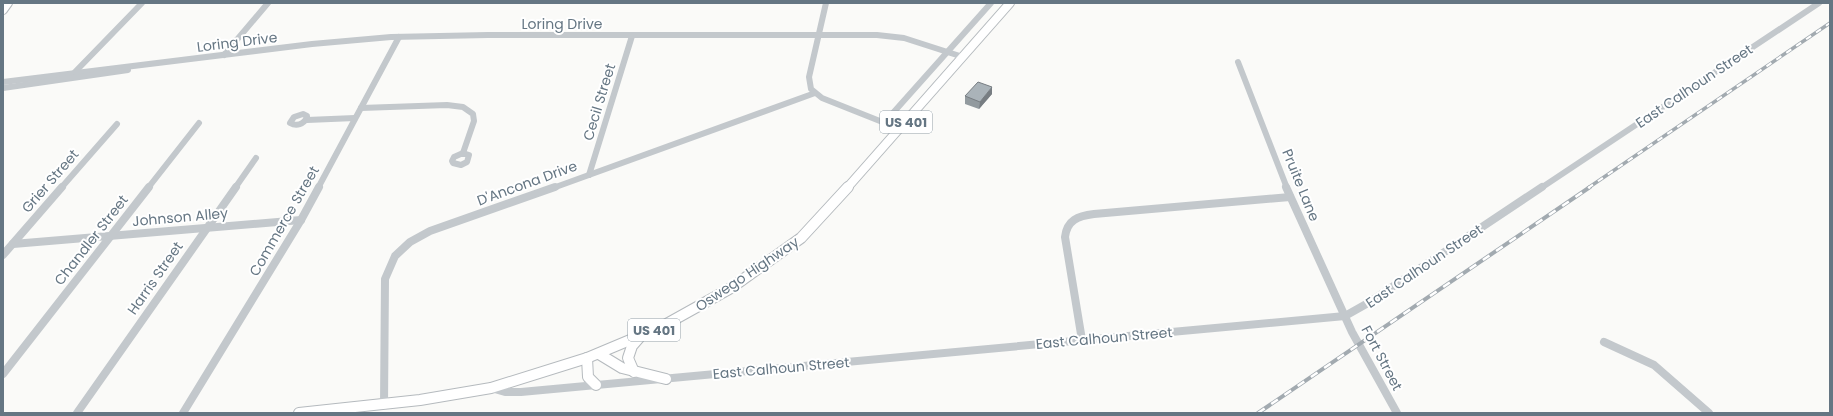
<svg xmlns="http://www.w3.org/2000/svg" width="1833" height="416" viewBox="0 0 1833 416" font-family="Poppins,sans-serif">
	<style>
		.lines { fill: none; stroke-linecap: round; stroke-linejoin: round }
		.major-far1-casing { stroke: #b5babe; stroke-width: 10 }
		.major-casing { stroke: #b5babe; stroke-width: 12 }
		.minor-far1 { stroke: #c3c8cc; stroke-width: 6 }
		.minor { stroke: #c3c8cc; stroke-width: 8 }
		.major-far1 { stroke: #fff; stroke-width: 8 }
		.major { stroke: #fff; stroke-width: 10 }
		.rail-far1-casing { stroke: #a2aab0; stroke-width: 3.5 }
		.rail-casing { stroke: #a2aab0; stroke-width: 4 }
		.rail-far1 { stroke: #fff; stroke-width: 2; stroke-dasharray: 6; stroke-linecap: butt }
		.rail { stroke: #fff; stroke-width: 2.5; stroke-dasharray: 8; stroke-linecap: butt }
		.wall { fill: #929a9f }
		.shaded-wall { fill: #777d82 }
		.building { fill: #aab3b9; stroke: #777d82 }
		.labels { text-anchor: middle; stroke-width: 4; stroke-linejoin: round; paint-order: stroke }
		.shield { fill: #fff; stroke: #939fa8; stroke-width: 1 }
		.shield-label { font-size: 13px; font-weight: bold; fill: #657683 }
		.street-label { font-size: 14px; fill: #657683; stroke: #fff }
	</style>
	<rect width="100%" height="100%" fill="#fafaf8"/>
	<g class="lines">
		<g class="major-far1-casing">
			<g id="major-far1">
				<polyline points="3,10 8,3"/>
				<polyline points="847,188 1010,3"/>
			</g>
		</g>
		<g class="major-casing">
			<g id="major">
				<polyline points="599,354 622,368 666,379"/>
				<polyline points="587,358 588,377 596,385"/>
				<polyline points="634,372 628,358 632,346 639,338"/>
				<polyline points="299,413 420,400 491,388 587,358 661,327 731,288 801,238 848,187"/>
			</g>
		</g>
		<g class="minor-far1">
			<polyline points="826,3 809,77 811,89 822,98 900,129"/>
			<polyline points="224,55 268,3"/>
			<polyline points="1238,62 1287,188"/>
			<polyline points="75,72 142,3"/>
			<polyline points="3,82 312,44 391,37 488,35 877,35 904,38 963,57"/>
			<polyline points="3,88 128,70"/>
			<polyline points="361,108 447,105 463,107 473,114 474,121 463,153"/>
			<path d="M303,114L307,116V118C303,124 297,127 290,123L294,117Z"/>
			<polyline points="307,120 355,118"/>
			<polyline points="884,123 991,3"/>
			<polygon points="463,153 469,155 467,162 461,165 453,163 452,161 454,157"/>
			<polyline points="589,175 632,36"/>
			<polyline points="61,188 117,124"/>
			<polyline points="148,188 199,123"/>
			<polyline points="235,188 256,158"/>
			<polyline points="318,188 399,37"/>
			<polyline points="553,188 815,93"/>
			<polyline points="1541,188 1819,3"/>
		</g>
		<g class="minor">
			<polyline points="1286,187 1352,332 1397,413"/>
			<polyline points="13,244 301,220"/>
			<polyline points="3,255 62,187"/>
			<path d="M1082,340L1065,237C1067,220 1078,216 1094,214L1290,197"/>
			<polyline points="1604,342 1654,365 1709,413"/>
			<polyline points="3,374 149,187"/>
			<polyline points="491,388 505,392 521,392 1345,316 1368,303 1542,187"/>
			<polyline points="384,405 385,279 395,256 410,242 430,231 555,187"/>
			<polyline points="77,413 236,187"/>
			<polyline points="183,413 301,220 319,187"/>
		</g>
		<use href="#major-far1" class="major-far1"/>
		<use href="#major" class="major"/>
		<g class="rail-far1-casing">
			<polyline id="rail-far1" points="1588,188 1830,23"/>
		</g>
		<g class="rail-casing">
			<polyline id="rail" points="1258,413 1590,187"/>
		</g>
		<use href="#rail-far1" class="rail-far1"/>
		<use href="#rail" class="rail"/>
	</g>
	<polygon class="wall" points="992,94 979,109 965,104 965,96"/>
	<polygon class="shaded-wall" points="992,87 992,94 979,109 980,102"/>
	<polygon class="building" points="978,82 992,87 980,102 965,96"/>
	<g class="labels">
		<g class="shield">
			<rect x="880" y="111" width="52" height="22" rx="3"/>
			<rect x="628" y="319" width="52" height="22" rx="3"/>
		</g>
		<g class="shield-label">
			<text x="906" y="127">US 401</text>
			<text x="654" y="335">US 401</text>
		</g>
		<g class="street-label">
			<text x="562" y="29">Loring Drive</text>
			<text transform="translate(237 42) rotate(-7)" y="5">Loring Drive</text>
			<text transform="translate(1694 86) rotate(-34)" y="5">East Calhoun Street</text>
			<text transform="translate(599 102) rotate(-73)" y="5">Cecil Street</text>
			<text transform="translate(50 181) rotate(-49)" y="5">Grier Street</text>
			<text transform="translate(527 183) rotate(-20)" y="5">D'Ancona Drive</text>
			<text transform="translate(1301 185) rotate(68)" y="5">Pruite Lane</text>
			<text transform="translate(180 217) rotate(-5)" y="5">Johnson Alley</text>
			<text transform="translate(284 221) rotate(-60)" y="5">Commerce Street</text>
			<text transform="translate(91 240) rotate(-52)" y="5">Chandler Street</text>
			<text transform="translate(1424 266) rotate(-34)" y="5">East Calhoun Street</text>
			<text transform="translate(747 274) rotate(-34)" y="5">Oswego Highway</text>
			<text transform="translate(155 278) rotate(-55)" y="5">Harris Street</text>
			<text transform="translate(1104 338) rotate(-5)" y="5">East Calhoun Street</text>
			<text transform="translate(1382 358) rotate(62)" y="5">Fort Street</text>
			<text transform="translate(781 368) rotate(-5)" y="5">East Calhoun Street</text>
		</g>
	</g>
	<rect width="1833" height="416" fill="none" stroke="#657683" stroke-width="8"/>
</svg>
